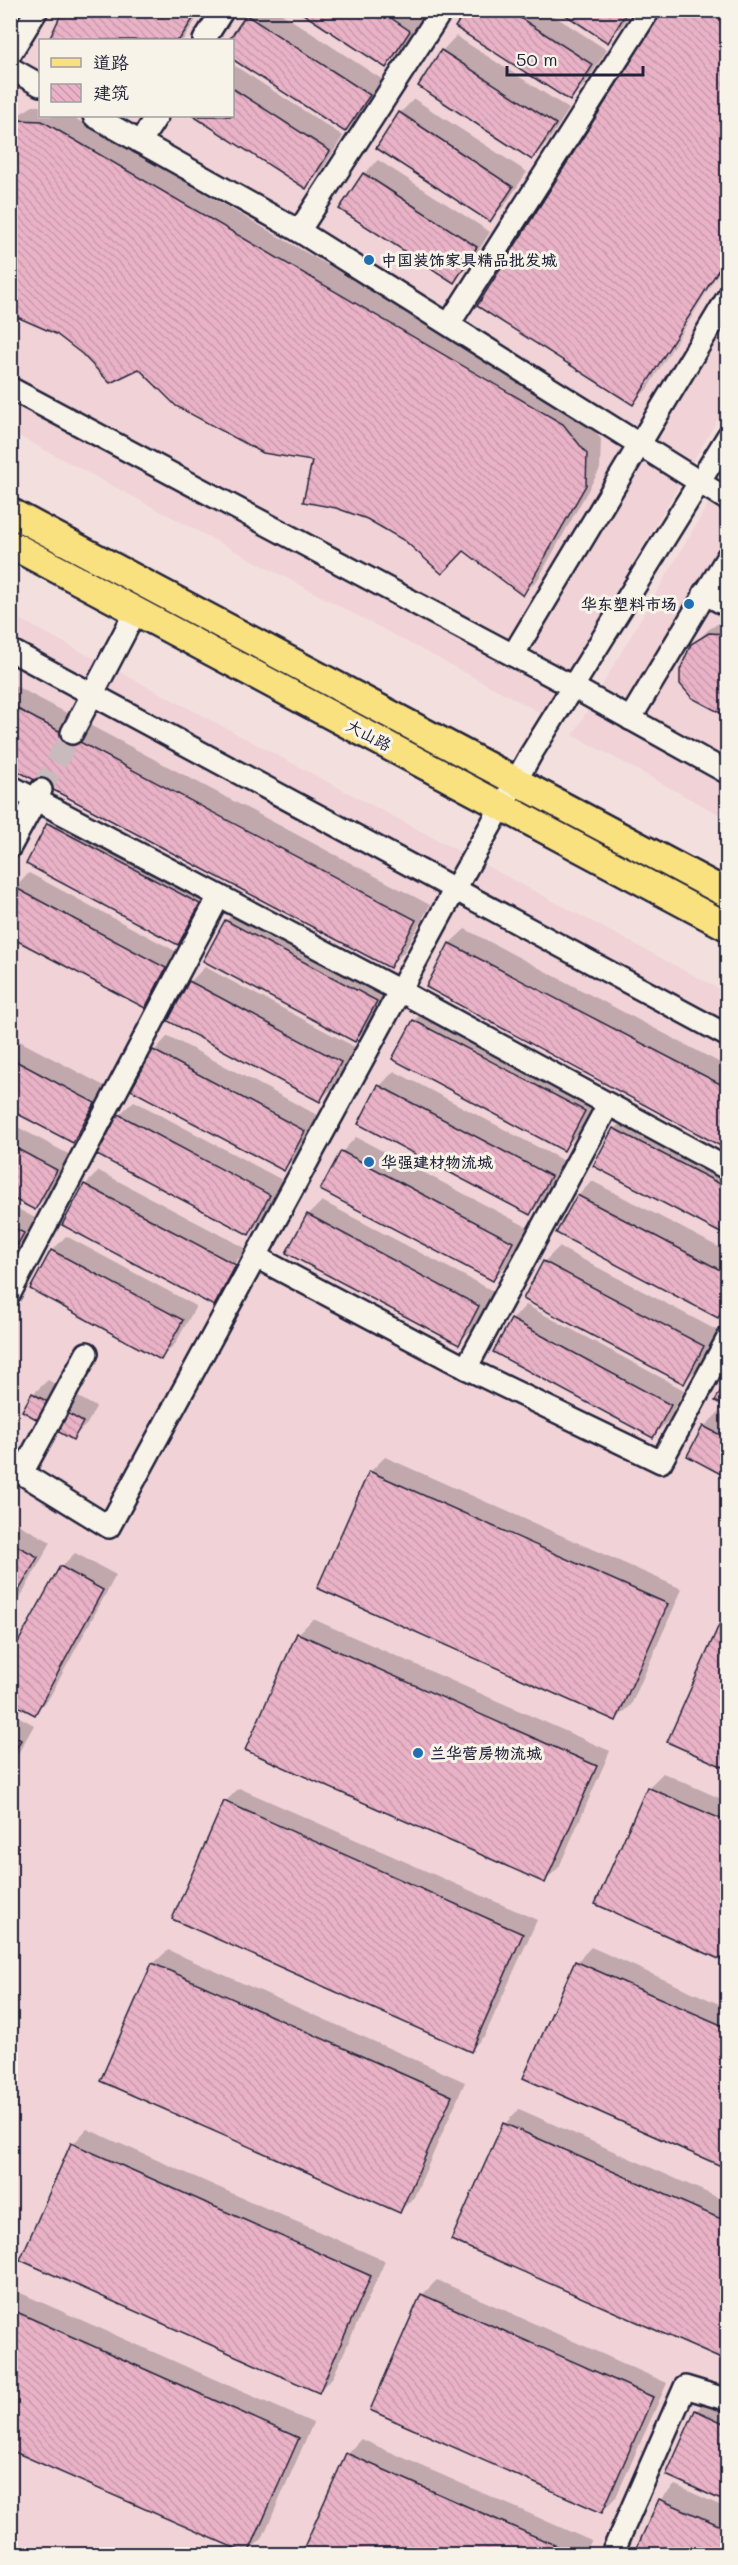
<svg xmlns="http://www.w3.org/2000/svg" width="738" height="2565" viewBox="0 0 738 2565" font-family="Mali,'LXGW WenKai TC',sans-serif">
	<style>
		.built { fill: #f0d2d7; fill-rule: evenodd }
		.shadow { fill: #0003; fill-rule: evenodd }
		.building { fill: url(#building-back-hatch); stroke: #22223b; stroke-width: 1.5 }
		.lines { fill: none; stroke-linecap: round; stroke-linejoin: round }
		.minor-tunnel { stroke: #c9babd; stroke-width: 21; stroke-dasharray: 21 10; stroke-linecap: butt }
		.minor-casing { stroke: #22223b; stroke-width: 26 }
		.major-casing { stroke: #22223b; stroke-width: 32 }
		.minor { stroke: #f7f3e8; stroke-width: 21 }
		.major { stroke: #fae180; stroke-width: 27 }
		.poi-dot { fill: #1f6fb2; stroke: #f7f3e8; stroke-width: 2 }
		.labels { text-anchor: middle; stroke-width: 6; stroke-linejoin: round; paint-order: stroke }
		.poi-label { font-size: 16px; font-weight: bold; fill: #22223b; stroke: #f7f3e8; text-anchor: start }
		.street-label { font-size: 16px; fill: #22223b; stroke: #f7f3e8 }
	</style>
	<defs>
		<pattern id="building-back-hatch" width="6" height="6" patternUnits="userSpaceOnUse" patternTransform="scale(1.5)"><rect width="6" height="6" fill="#eab2c6"/><path d="M-1 5l2 2M0 0l6 6M5-1l2 2" fill="none" stroke="#c899ab"/></pattern>
	</defs>
	<rect width="100%" height="100%" fill="#f3e0de"/>
	<filter id="ink" filterUnits="userSpaceOnUse"><feTurbulence type="fractalNoise" baseFrequency=".0167" numOctaves="2"/><feDisplacementMap in="SourceGraphic" scale="12" xChannelSelector="R" yChannelSelector="G"/><feConvolveMatrix kernelMatrix="1 2 1 2 8 2 1 2 1" color-interpolation-filters="sRGB"/></filter>
	<g filter="url(#ink)">
		<g class="built">
			<path d="M10,11H727V404L543,714L11,432ZM40,40H232V116H40Z"/>
			<polygon points="727,472 727,819 573,735"/>
			<polygon points="10,614 727,993 727,2554 11,2554"/>
		</g>
		<g class="shadow">
			<polygon points="65,10 202,10 183,40 51,40"/>
			<polygon points="252,10 276,10 383,80 360,116 345,130 231,40"/>
			<polygon points="300,10 415,10 423,16 400,52 386,66"/>
			<polygon points="468,10 545,10 607,50 584,85 570,99"/>
			<polygon points="561,10 632,10 622,26 607,41"/>
			<polygon points="456,36 569,109 547,143 532,158 442,51"/>
			<polygon points="232,64 343,136 320,173 305,187 196,116 232,116"/>
			<polygon points="414,99 527,172 504,206 490,220 400,113"/>
			<polygon points="33,106 40,106 40,116 71,116 577,410 601,439 600,469 538,579 523,594 465,549 405,539 368,518 314,460 140,367 83,353 56,333 10,312 10,120"/>
			<polygon points="378,160 490,232 468,267 454,281 364,174"/>
			<polygon points="728,258 647,389 633,403 641,389 645,389"/>
			<polygon points="725,619 728,619 728,716 693,645 708,630"/>
			<polygon points="10,683 430,905 404,952 389,966 10,765"/>
			<polygon points="10,781 22,787 10,808"/>
			<polygon points="63,810 213,889 192,928 178,943 48,824"/>
			<polygon points="29,873 179,953 159,992 144,1006 15,888"/>
			<polygon points="240,907 390,987 369,1025 355,1040 226,921"/>
			<polygon points="465,929 728,1067 728,1148 428,987 450,943"/>
			<polygon points="205,967 355,1047 334,1086 320,1100 170,1021 190,982"/>
			<polygon points="428,1006 598,1096 578,1134 564,1149 414,1021"/>
			<polygon points="10,1036 108,1088 87,1127 73,1142 10,1108"/>
			<polygon points="168,1036 319,1116 298,1155 283,1169 133,1089 154,1051"/>
			<polygon points="394,1071 564,1161 544,1199 530,1214 360,1123 380,1086"/>
			<polygon points="134,1101 284,1181 263,1219 248,1234 119,1115"/>
			<polygon points="629,1115 728,1167 728,1236 614,1129"/>
			<polygon points="10,1123 70,1155 49,1194 35,1208 10,1195"/>
			<polygon points="356,1137 527,1227 507,1265 492,1280 342,1152"/>
			<path d="M99,1171L249,1250L229,1289L214,1304L85,1185ZM238,1258L241,1259L225,1289H222Z"/>
			<polygon points="592,1181 728,1252 728,1306 717,1316 578,1196"/>
			<polygon points="322,1201 493,1291 473,1329 458,1343 308,1215"/>
			<polygon points="10,1205 37,1219 16,1257 10,1263"/>
			<polygon points="66,1236 196,1306 175,1344 161,1358 32,1289 52,1251"/>
			<polygon points="559,1247 718,1331 698,1368 684,1382 525,1298 544,1262"/>
			<polygon points="526,1305 684,1390 668,1421 653,1436 512,1320"/>
			<polygon points="48,1380 96,1407 87,1424 72,1438 33,1394"/>
			<polygon points="719,1412 728,1417 728,1476 704,1427"/>
			<polygon points="385,1457 682,1589 631,1705 616,1720 370,1472"/>
			<polygon points="10,1520 51,1542 10,1616"/>
			<polygon points="75,1553 116,1575 49,1698 34,1713 61,1567"/>
			<polygon points="728,1618 728,1767 720,1626"/>
			<polygon points="313,1619 610,1751 559,1867 545,1881 298,1634"/>
			<polygon points="10,1712 34,1725 10,1768"/>
			<polygon points="663,1773 728,1802 728,1961 648,1788"/>
			<polygon points="239,1788 537,1920 485,2035 471,2050 225,1802"/>
			<polygon points="591,1947 728,2008 728,2167 525,2077 577,1962"/>
			<polygon points="168,1950 465,2082 414,2197 399,2212 153,1964"/>
			<polygon points="519,2109 728,2202 728,2361 505,2124"/>
			<polygon points="87,2129 385,2261 333,2377 319,2391 22,2259 73,2144"/>
			<polygon points="437,2280 667,2383 616,2497 601,2512 422,2295"/>
			<polygon points="16,2291 313,2423 262,2539 247,2553 10,2448 10,2296"/>
			<polygon points="710,2397 728,2405 728,2501 696,2411"/>
			<polygon points="361,2439 591,2541 585,2554 302,2554 347,2454"/>
			<polygon points="675,2485 728,2509 728,2554 636,2554 660,2500"/>
		</g>
		<g class="building">
			<polygon points="63,10 199,10 179,40 49,40"/>
			<polygon points="297,10 379,10 410,31 386,68"/>
			<polygon points="466,10 508,10 593,65 570,101 455,27"/>
			<polygon points="558,10 628,10 608,43"/>
			<polygon points="663,10 728,10 728,255 633,405 477,306"/>
			<polygon points="246,15 370,95 345,132 232,59 232,40 229,40"/>
			<polygon points="441,50 556,124 532,160 418,86"/>
			<polygon points="232,88 330,151 306,189 193,116 232,116"/>
			<polygon points="399,112 513,187 490,222 376,148"/>
			<polygon points="17,120 42,121 563,424 587,454 586,485 523,596 464,551 442,574 405,541 367,519 336,508 303,502 312,461 263,453 176,406 139,369 110,383 82,354 56,334 10,314 10,124"/>
			<polygon points="363,173 477,247 454,283 339,209"/>
			<polygon points="709,633 728,634 728,717 692,698 680,684 680,670 691,644"/>
			<polygon points="10,705 416,920 390,968 10,767"/>
			<polygon points="47,823 200,904 178,945 26,864"/>
			<polygon points="14,887 166,968 145,1008 10,937 10,893"/>
			<polygon points="225,920 377,1001 355,1042 203,961"/>
			<polygon points="449,943 728,1088 728,1150 426,987"/>
			<polygon points="189,981 341,1062 320,1102 168,1021"/>
			<polygon points="413,1020 585,1111 564,1151 392,1059"/>
			<polygon points="153,1050 305,1131 284,1171 131,1090"/>
			<polygon points="10,1058 95,1103 73,1143 10,1110"/>
			<polygon points="378,1085 551,1176 530,1215 358,1124"/>
			<polygon points="118,1114 270,1195 249,1235 97,1155"/>
			<polygon points="613,1128 728,1188 728,1237 593,1166"/>
			<polygon points="10,1145 57,1170 35,1210 10,1197"/>
			<polygon points="341,1151 513,1242 493,1281 320,1190"/>
			<polygon points="84,1184 236,1265 214,1306 62,1225"/>
			<polygon points="577,1195 728,1274 728,1299 718,1318 556,1233"/>
			<polygon points="307,1214 479,1306 459,1345 286,1253"/>
			<polygon points="10,1226 24,1233 10,1258"/>
			<polygon points="51,1250 183,1320 161,1360 30,1289"/>
			<polygon points="543,1261 704,1346 684,1384 523,1299"/>
			<polygon points="511,1319 671,1405 653,1438 493,1352"/>
			<polygon points="728,1377 728,1408 715,1401"/>
			<polygon points="32,1393 83,1422 73,1440 22,1411"/>
			<polygon points="703,1426 728,1439 728,1478 687,1456"/>
			<polygon points="369,1471 668,1604 616,1721 317,1588"/>
			<polygon points="10,1542 38,1557 10,1606"/>
			<polygon points="60,1566 103,1590 35,1715 10,1702 10,1657"/>
			<polygon points="719,1625 728,1628 728,1769 667,1742"/>
			<polygon points="297,1633 597,1766 545,1883 245,1750"/>
			<polygon points="10,1734 21,1740 10,1759"/>
			<polygon points="647,1787 728,1822 728,1963 595,1904"/>
			<polygon points="224,1801 523,1934 471,2052 172,1919"/>
			<polygon points="575,1961 728,2028 728,2169 523,2078"/>
			<polygon points="152,1963 452,2096 400,2213 100,2081"/>
			<polygon points="503,2123 728,2222 728,2362 451,2240"/>
			<polygon points="71,2143 371,2276 319,2393 20,2260"/>
			<polygon points="421,2294 653,2397 602,2513 370,2410"/>
			<polygon points="10,2309 299,2438 248,2554 10,2450"/>
			<polygon points="695,2410 728,2425 728,2503 666,2475"/>
			<polygon points="346,2453 575,2554 301,2554"/>
			<polygon points="659,2499 728,2529 728,2554 634,2554"/>
		</g>
		<g class="lines">
			<polyline class="minor-tunnel" points="41,790 72,733"/>
			<g class="minor-casing">
				<g id="minor">
					<polyline points="204,40 223,10"/>
					<polyline points="10,54 37,10"/>
					<polyline points="10,68 40,85"/>
					<polyline points="94,116 299,231 728,500"/>
					<polyline points="140,142 157,116"/>
					<polyline points="299,231 442,10"/>
					<polyline points="449,324 649,10"/>
					<polyline points="10,388 573,687 728,773"/>
					<polyline points="704,593 728,606"/>
					<polyline points="10,650 728,1036"/>
					<polyline points="513,655 728,297"/>
					<polyline points="630,719 728,556"/>
					<polyline points="72,733 136,611"/>
					<polyline points="10,786 400,991 728,1169"/>
					<polyline points="10,847 41,790"/>
					<polyline points="256,1257 466,1368 661,1462 728,1338"/>
					<polyline points="10,1293 219,896"/>
					<polyline points="466,1368 608,1105"/>
					<polyline points="10,1466 109,1527 455,889 531,754 728,436"/>
					<polyline points="22,1473 87,1353"/>
					<polyline points="612,2554 685,2387 728,2400"/>
				</g>
			</g>
			<g class="major-casing">
				<g id="major">
					<polyline points="10,512 728,894"/>
					<polyline points="10,544 728,927"/>
				</g>
			</g>
			<use href="#minor" class="minor"/>
			<use href="#major" class="major"/>
		</g>
	</g>
	<g class="poi-dot">
		<circle cx="369" cy="260" r="6"/>
		<circle cx="689" cy="604" r="6"/>
		<circle cx="369" cy="1162" r="6"/>
		<circle cx="418" cy="1753" r="6"/>
	</g>
	<g class="labels">
		<g class="poi-label">
			<text x="381" y="266">中国装饰家具精品批发城</text>
			<text x="677" y="610" text-anchor="end">华东塑料市场</text>
			<text x="381" y="1168">华强建材物流城</text>
			<text x="430" y="1759">兰华营房物流城</text>
		</g>
		<g class="street-label">
			<text transform="translate(369 735) rotate(28)" y="6">大山路</text>
		</g>
	</g>
	<rect width="738" height="2565" fill="none" stroke="#f7f3e8" stroke-width="36"/>
	<rect x="18" y="18" width="702" height="2529" fill="none" stroke="#22223b" stroke-width="2" filter="url(#ink)"/>
	<rect x="39" y="39" width="195" height="78" fill="#f7f3e8" stroke="#a29fa3" stroke-width="1.5"/>
	<rect x="51" y="58" width="30" height="9" fill="#fae180" stroke="#a29fa3" stroke-width="1.5"/>
	<text x="93" y="69" font-size="18" fill="#22223b">道路</text>
	<rect x="51" y="84" width="30" height="18" fill="url(#building-back-hatch)" stroke="#a29fa3" stroke-width="1.5"/>
	<text x="93" y="99" font-size="18" fill="#22223b">建筑</text>
	<path d="M507 66v9h136v-9" fill="none" stroke="#22223b" stroke-width="3"/>
	<text x="516" y="66" font-size="18" fill="#22223b" stroke="#f7f3e8" stroke-width="4.5" paint-order="stroke">50 m</text>
</svg>
